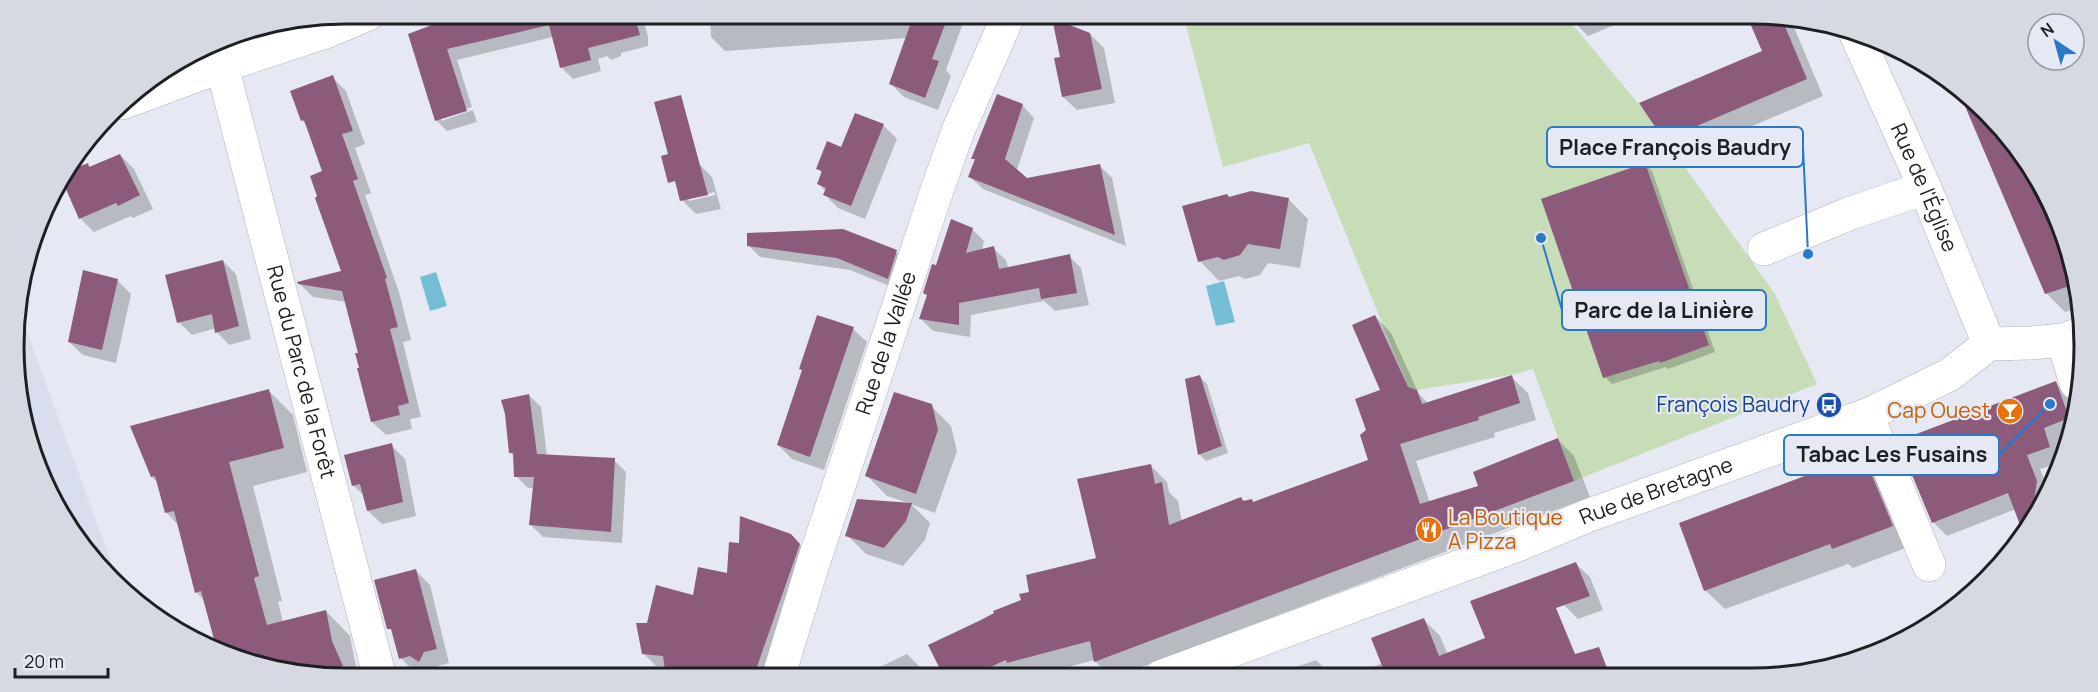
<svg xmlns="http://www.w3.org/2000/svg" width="2098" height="692" viewBox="0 0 2098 692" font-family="Manrope,sans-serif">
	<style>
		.built { fill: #d9deef }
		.green { fill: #c7ddb8 }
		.water { fill: #75bed5 }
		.shadow { fill: #0003; fill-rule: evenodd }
		.building { fill: #8c5a7a }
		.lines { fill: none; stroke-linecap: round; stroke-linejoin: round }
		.minor-casing { stroke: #b0b3bd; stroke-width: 34 }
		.major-casing { stroke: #b0b3bd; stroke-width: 34 }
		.minor { stroke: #fff; stroke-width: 33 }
		.major { stroke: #fff; stroke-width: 33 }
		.labels { text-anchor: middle; stroke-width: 4.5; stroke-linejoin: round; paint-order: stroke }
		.street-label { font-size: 21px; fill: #1e1f22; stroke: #e6e9f3 }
		.transit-label { font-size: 21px; fill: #164399; stroke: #e6e9f3; text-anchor: end }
		.food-label { font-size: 21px; fill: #c56008; stroke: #e6e9f3; text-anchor: end }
		.rim { fill: none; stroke: #1e1f22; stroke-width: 3 }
		.leader { fill: none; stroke: #2879c8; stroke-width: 2 }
		.callout-dot { fill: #2879c8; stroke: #e6e9f3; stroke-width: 2 }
		.callout { fill: #e6e9f3; stroke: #2879c8; stroke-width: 2 }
		.callout-label { font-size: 22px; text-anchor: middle; font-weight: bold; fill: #1e1f22 }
	</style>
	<rect width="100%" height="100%" fill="#e6e9f3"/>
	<polygon class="built" points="17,310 19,310 117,578 70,531 25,432"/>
	<g class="green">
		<polygon points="341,14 159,76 219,39"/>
		<polygon points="1183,14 1564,14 1647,114 1775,294 1817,384 1574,481 1533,369 1511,375 1417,390 1408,387 1309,143 1223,167"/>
	</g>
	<g class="water">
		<polygon points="436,272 447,306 430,311 420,277"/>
		<polygon points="1224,281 1235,322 1216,326 1206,286"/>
	</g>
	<g class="shadow">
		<polygon points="458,14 638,14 643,18 648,37 648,46 621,53 621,56 611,60 607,56 598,59 601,71 573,79 561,67 553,37 457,60 472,107 441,117 441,121 473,110 477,122 447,131 436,120 410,35 458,16"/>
		<polygon points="751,14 996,14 997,21 963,23 946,70 951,76 938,110 904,97 891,84 907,38 725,51 711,37 710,17"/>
		<polygon points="1566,14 1641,14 1588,36"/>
		<polygon points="1748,14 1790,18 1823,96 1682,156 1665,139 1764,52"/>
		<polygon points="1090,34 1104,48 1115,103 1077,110 1063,97 1061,58"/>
		<polygon points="332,77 346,91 365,144 355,148 371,193 365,195 399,292 411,340 403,342 421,417 410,419 412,429 386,435 372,422 359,354 347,302 313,297 299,283 343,272 324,172 308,127 302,120"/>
		<polygon points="1958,87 2040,179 2082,302 2081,307 2065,312 2046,293"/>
		<polygon points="1022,105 1034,118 1017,170 1027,180 1100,166 1112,178 1126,246 983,189 970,177 976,161 973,159"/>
		<polygon points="883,125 897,139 865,219 838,208 825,195 826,192 819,184 823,174 818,169 842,149"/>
		<polygon points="120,155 134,169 153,209 133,218 131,216 94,232 80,218 62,181 67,173 88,165 91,168"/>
		<path d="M698,163L712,177L721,209L696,214L682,200ZM715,192V195L689,201V198Z"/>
		<polygon points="1645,164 1652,171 1715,352 1668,369 1666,367 1612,384 1605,377"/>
		<polygon points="1229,198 1288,199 1308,219 1300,268 1268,263 1260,275 1245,279 1239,276 1219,281 1200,261"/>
		<polygon points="972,229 984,241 982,251 993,248 1006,260 1008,268 1069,256 1081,268 1089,305 1055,311 1044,301 971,315 970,337 933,331 921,319 928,296 924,293 937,267"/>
		<polygon points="748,245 896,252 909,264 900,290 850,270 760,257"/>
		<polygon points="223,261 236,274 251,339 229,345 217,332 216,328 192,335 179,322"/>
		<polygon points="117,280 131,294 116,363 83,355 69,342"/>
		<polygon points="1375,316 1391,333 1419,394 1428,403 1511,377 1528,393 1536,420 1494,433 1495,437 1416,461 1430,503 1480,487 1558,440 1574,456 1590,497 1115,677 1111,677 1094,660 1031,677 946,677 930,646 1023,601 1031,593 1098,560 1150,465 1167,482 1169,492 1178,501 1182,522 1241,498 1245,502 1254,503 1369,461 1368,431 1382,391"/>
		<polygon points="853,329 867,342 824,470 792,459 778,445"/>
		<polygon points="1200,377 1207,384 1228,453 1206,461 1199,454"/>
		<polygon points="2055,383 2070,397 2073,403 2075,403 2073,432 2071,437 2057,442 2062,458 2061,462 2040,469 2049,491 2040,513 2024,532 2016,509 1947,536 1933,522"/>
		<polygon points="268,390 293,415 307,472 253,486 282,601 278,602 283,622 326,611 350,636 356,667 361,678 346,678 260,667 218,648 205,601 197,593 179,526 166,512 158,483 152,477"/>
		<polygon points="529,395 541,407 547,456 614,460 626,472 622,543 543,537 531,525 535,488 528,488 516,476 514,456 510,452 506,414"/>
		<polygon points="931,406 951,426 957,451 935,513 911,504 930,523 925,540 903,566 866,554 847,535 909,503 887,496 867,476"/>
		<polygon points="391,445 405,459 416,516 382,524 368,511 364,496 353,485"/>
		<polygon points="1863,456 1882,476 1911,546 1853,568 1848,564 1725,609 1705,590"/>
		<polygon points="790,535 812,557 769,678 667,678 666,667 656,666 643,653 648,624 728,575 740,545"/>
		<polygon points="1576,564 1590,577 1603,610 1578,619 1564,605"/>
		<polygon points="416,571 430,585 449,663 438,666 433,675 425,669 414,672 401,658"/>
		<polygon points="1535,602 1553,676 1347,677 1383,663 1424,620 1440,636 1448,655 1487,639"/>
		<polygon points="907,654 930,677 857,678"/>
		<polygon points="1316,660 1333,677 1269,677"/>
	</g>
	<g class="building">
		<polygon points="461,14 634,14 640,35 588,48 591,60 560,68 549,25 447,49 467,111 435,121 408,34"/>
		<polygon points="914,14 949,14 932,59 939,61 925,98 889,84"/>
		<polygon points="1746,14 1781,17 1807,79 1664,140 1639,103 1762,51"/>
		<polygon points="1052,18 1090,33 1102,89 1062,97 1054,58 1060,57"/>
		<polygon points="333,75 353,131 342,134 358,179 353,181 387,278 385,279 398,327 390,329 409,403 398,406 400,415 371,422 357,368 359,368 355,353 358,353 342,291 298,284 297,282 341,271 315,198 317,196 310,176 322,171 304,120 301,121 290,91"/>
		<polygon points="997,94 1023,104 1005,159 1027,178 1100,164 1115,235 968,177 975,159 971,159"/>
		<polygon points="681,95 708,195 680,201 675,181 668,183 661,156 668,154 654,102"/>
		<polygon points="1967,96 2040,179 2076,284 2045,294 1962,99"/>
		<polygon points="855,113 884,124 851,206 823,195 826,188 817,184 822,171 816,169 827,141 841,147"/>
		<polygon points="120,154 140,195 118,206 116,203 79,219 62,180 69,171 88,163 89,167"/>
		<polygon points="1645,163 1709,345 1660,363 1659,361 1603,378 1541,199"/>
		<polygon points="1251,191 1289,198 1280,249 1248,244 1240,255 1224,260 1218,257 1198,262 1182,206 1227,194 1229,197"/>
		<polygon points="951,219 973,228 966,253 994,246 999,269 1070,254 1077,293 1041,299 1039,288 959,303 959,325 919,319 927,295 923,293 932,264 936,265"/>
		<polygon points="843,229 897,250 888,279 837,258 747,246 747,233"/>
		<polygon points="223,260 239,326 215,333 212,314 177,323 165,275"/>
		<polygon points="83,270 118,279 102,350 68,342"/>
		<polygon points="817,315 854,327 810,457 777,445 802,370 799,369"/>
		<polygon points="1375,315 1408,387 1417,390 1422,404 1512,375 1520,403 1478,417 1479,420 1400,444 1420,504 1478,486 1473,472 1558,438 1574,481 1094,662 1090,641 1007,663 1006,660 1001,662 970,677 944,677 928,645 981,620 994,613 993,611 1021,600 1019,594 1029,592 1026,575 1096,558 1077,479 1151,464 1155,484 1162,482 1169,525 1241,497 1243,501 1252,499 1253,502 1368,460 1360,435 1366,430 1355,399 1380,390 1352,325"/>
		<polygon points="1200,375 1222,446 1198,455 1185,379"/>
		<polygon points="2056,381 2069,418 2044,428 2050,447 2027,455 2037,481 2030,525 2023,533 2008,493 1932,523 1898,441"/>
		<polygon points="269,389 284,448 229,462 259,576 254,578 267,625 326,610 332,641 343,666 313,674 260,667 216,647 201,591 195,593 174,511 165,513 155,476 151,477 130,426"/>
		<polygon points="894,392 932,404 938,430 916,494 865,476"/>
		<polygon points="529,394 537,454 615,458 611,532 529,525 534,477 514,477 513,453 509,453 505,414 501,400"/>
		<polygon points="392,443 403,502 367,511 360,484 352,486 344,455"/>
		<polygon points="1863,454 1893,526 1832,549 1830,544 1704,591 1679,523"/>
		<polygon points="857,499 912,503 906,521 884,548 845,536"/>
		<polygon points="740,516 791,534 800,544 753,678 666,678 663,656 642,654 636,623 647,623 656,585 693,595 698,567 727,573 729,542 739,543"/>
		<polygon points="1576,562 1590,596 1556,608 1575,654 1599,647 1610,676 1386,676 1371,638 1424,618 1439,656 1485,638 1470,601"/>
		<polygon points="416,569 437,649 424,652 419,662 410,656 399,659 391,629 387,629 374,580"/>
	</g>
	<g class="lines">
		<g class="minor-casing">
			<g id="minor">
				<path id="s1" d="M1856,34L1925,188L1989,344"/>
				<path id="s2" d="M222,66L380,678"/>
				<polyline points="122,103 222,66 328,31 368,14"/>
				<polyline points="1764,249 1851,213 1925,188"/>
				<polyline points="2063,340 2076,383"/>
				<polyline points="1867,415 1929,565"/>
				<path id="s3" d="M778,678L813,564L937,190L958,131L1009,14"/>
			</g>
		</g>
		<g class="major-casing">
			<g id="major">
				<path id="s4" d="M1160,677L1515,546L1587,516L1867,415L1949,375L1989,344L2031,343L2063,340L2080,334"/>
			</g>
		</g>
		<use href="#minor" class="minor"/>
		<use href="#major" class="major"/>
	</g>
	<defs>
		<g id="bus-disc" transform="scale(1.35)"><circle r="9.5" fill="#1a4fb4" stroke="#e6e9f3"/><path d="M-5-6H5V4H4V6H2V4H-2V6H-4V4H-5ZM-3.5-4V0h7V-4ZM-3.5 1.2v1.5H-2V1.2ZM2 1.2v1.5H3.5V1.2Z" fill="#fff"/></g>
		<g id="bar-disc" transform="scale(1.35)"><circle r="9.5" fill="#e8710a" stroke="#e6e9f3"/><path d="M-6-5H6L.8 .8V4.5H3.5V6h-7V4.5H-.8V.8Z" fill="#fff"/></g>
		<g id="restaurant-disc" transform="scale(1.35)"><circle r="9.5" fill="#e8710a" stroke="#e6e9f3"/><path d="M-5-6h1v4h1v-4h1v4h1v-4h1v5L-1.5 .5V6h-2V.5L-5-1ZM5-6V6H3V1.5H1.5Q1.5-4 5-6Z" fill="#fff"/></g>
	</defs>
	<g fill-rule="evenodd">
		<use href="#bus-disc" x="1829" y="405"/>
		<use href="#bar-disc" x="2010" y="411"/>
		<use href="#restaurant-disc" x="1429" y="530"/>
	</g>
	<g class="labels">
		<g class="street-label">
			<text dy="7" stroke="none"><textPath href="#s1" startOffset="168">Rue de l'Église</textPath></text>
			<text dy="7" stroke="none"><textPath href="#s3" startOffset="352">Rue de la Vallée</textPath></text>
			<text dy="7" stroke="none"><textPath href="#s2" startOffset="316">Rue du Parc de la Forêt</textPath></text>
			<text dy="7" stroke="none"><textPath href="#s4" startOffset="530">Rue de Bretagne</textPath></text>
		</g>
		<g class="transit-label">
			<text x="1810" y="412">François Baudry</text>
		</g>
		<g class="food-label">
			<text x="1990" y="418">Cap Ouest</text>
			<text x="1448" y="525" text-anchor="start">La Boutique<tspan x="1448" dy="24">A Pizza</tspan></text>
		</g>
	</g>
	<path d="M0 0H2098V692H0ZM346 24H1752A322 322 0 0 1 2074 346V346A322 322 0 0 1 1752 668H346A322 322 0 0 1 24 346V346A322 322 0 0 1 346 24Z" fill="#d6d9e2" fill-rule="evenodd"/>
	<path class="rim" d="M346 24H1752A322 322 0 0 1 2074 346V346A322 322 0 0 1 1752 668H346A322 322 0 0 1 24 346V346A322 322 0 0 1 346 24Z"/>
	<path class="leader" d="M1808 254L1803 147M1541 238L1562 310M2050 404L1999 455"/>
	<g class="callout-dot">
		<circle cx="1808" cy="254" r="6"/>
		<circle cx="1541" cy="238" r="6"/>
		<circle cx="2050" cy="404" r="6"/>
	</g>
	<g class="callout">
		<rect x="1547" y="127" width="256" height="40" rx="6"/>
		<rect x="1562" y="290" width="204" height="40" rx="6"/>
		<rect x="1784" y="435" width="215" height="40" rx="6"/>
	</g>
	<g class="callout-label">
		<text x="1675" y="155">Place François Baudry</text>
		<text x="1664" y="318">Parc de la Linière</text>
		<text x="1892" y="462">Tabac Les Fusains</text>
	</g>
	<g transform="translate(2056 42) rotate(324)"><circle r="28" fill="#e6e9f3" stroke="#96989f" stroke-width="1.5"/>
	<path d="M0-4.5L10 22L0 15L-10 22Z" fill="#2879c8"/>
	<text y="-9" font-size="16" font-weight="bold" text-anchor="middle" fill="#1e1f22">N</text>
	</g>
	<path d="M15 668v9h93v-9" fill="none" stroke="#1e1f22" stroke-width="3"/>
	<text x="24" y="668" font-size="18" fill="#1e1f22" stroke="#e6e9f3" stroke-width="4.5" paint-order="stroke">20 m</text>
</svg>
